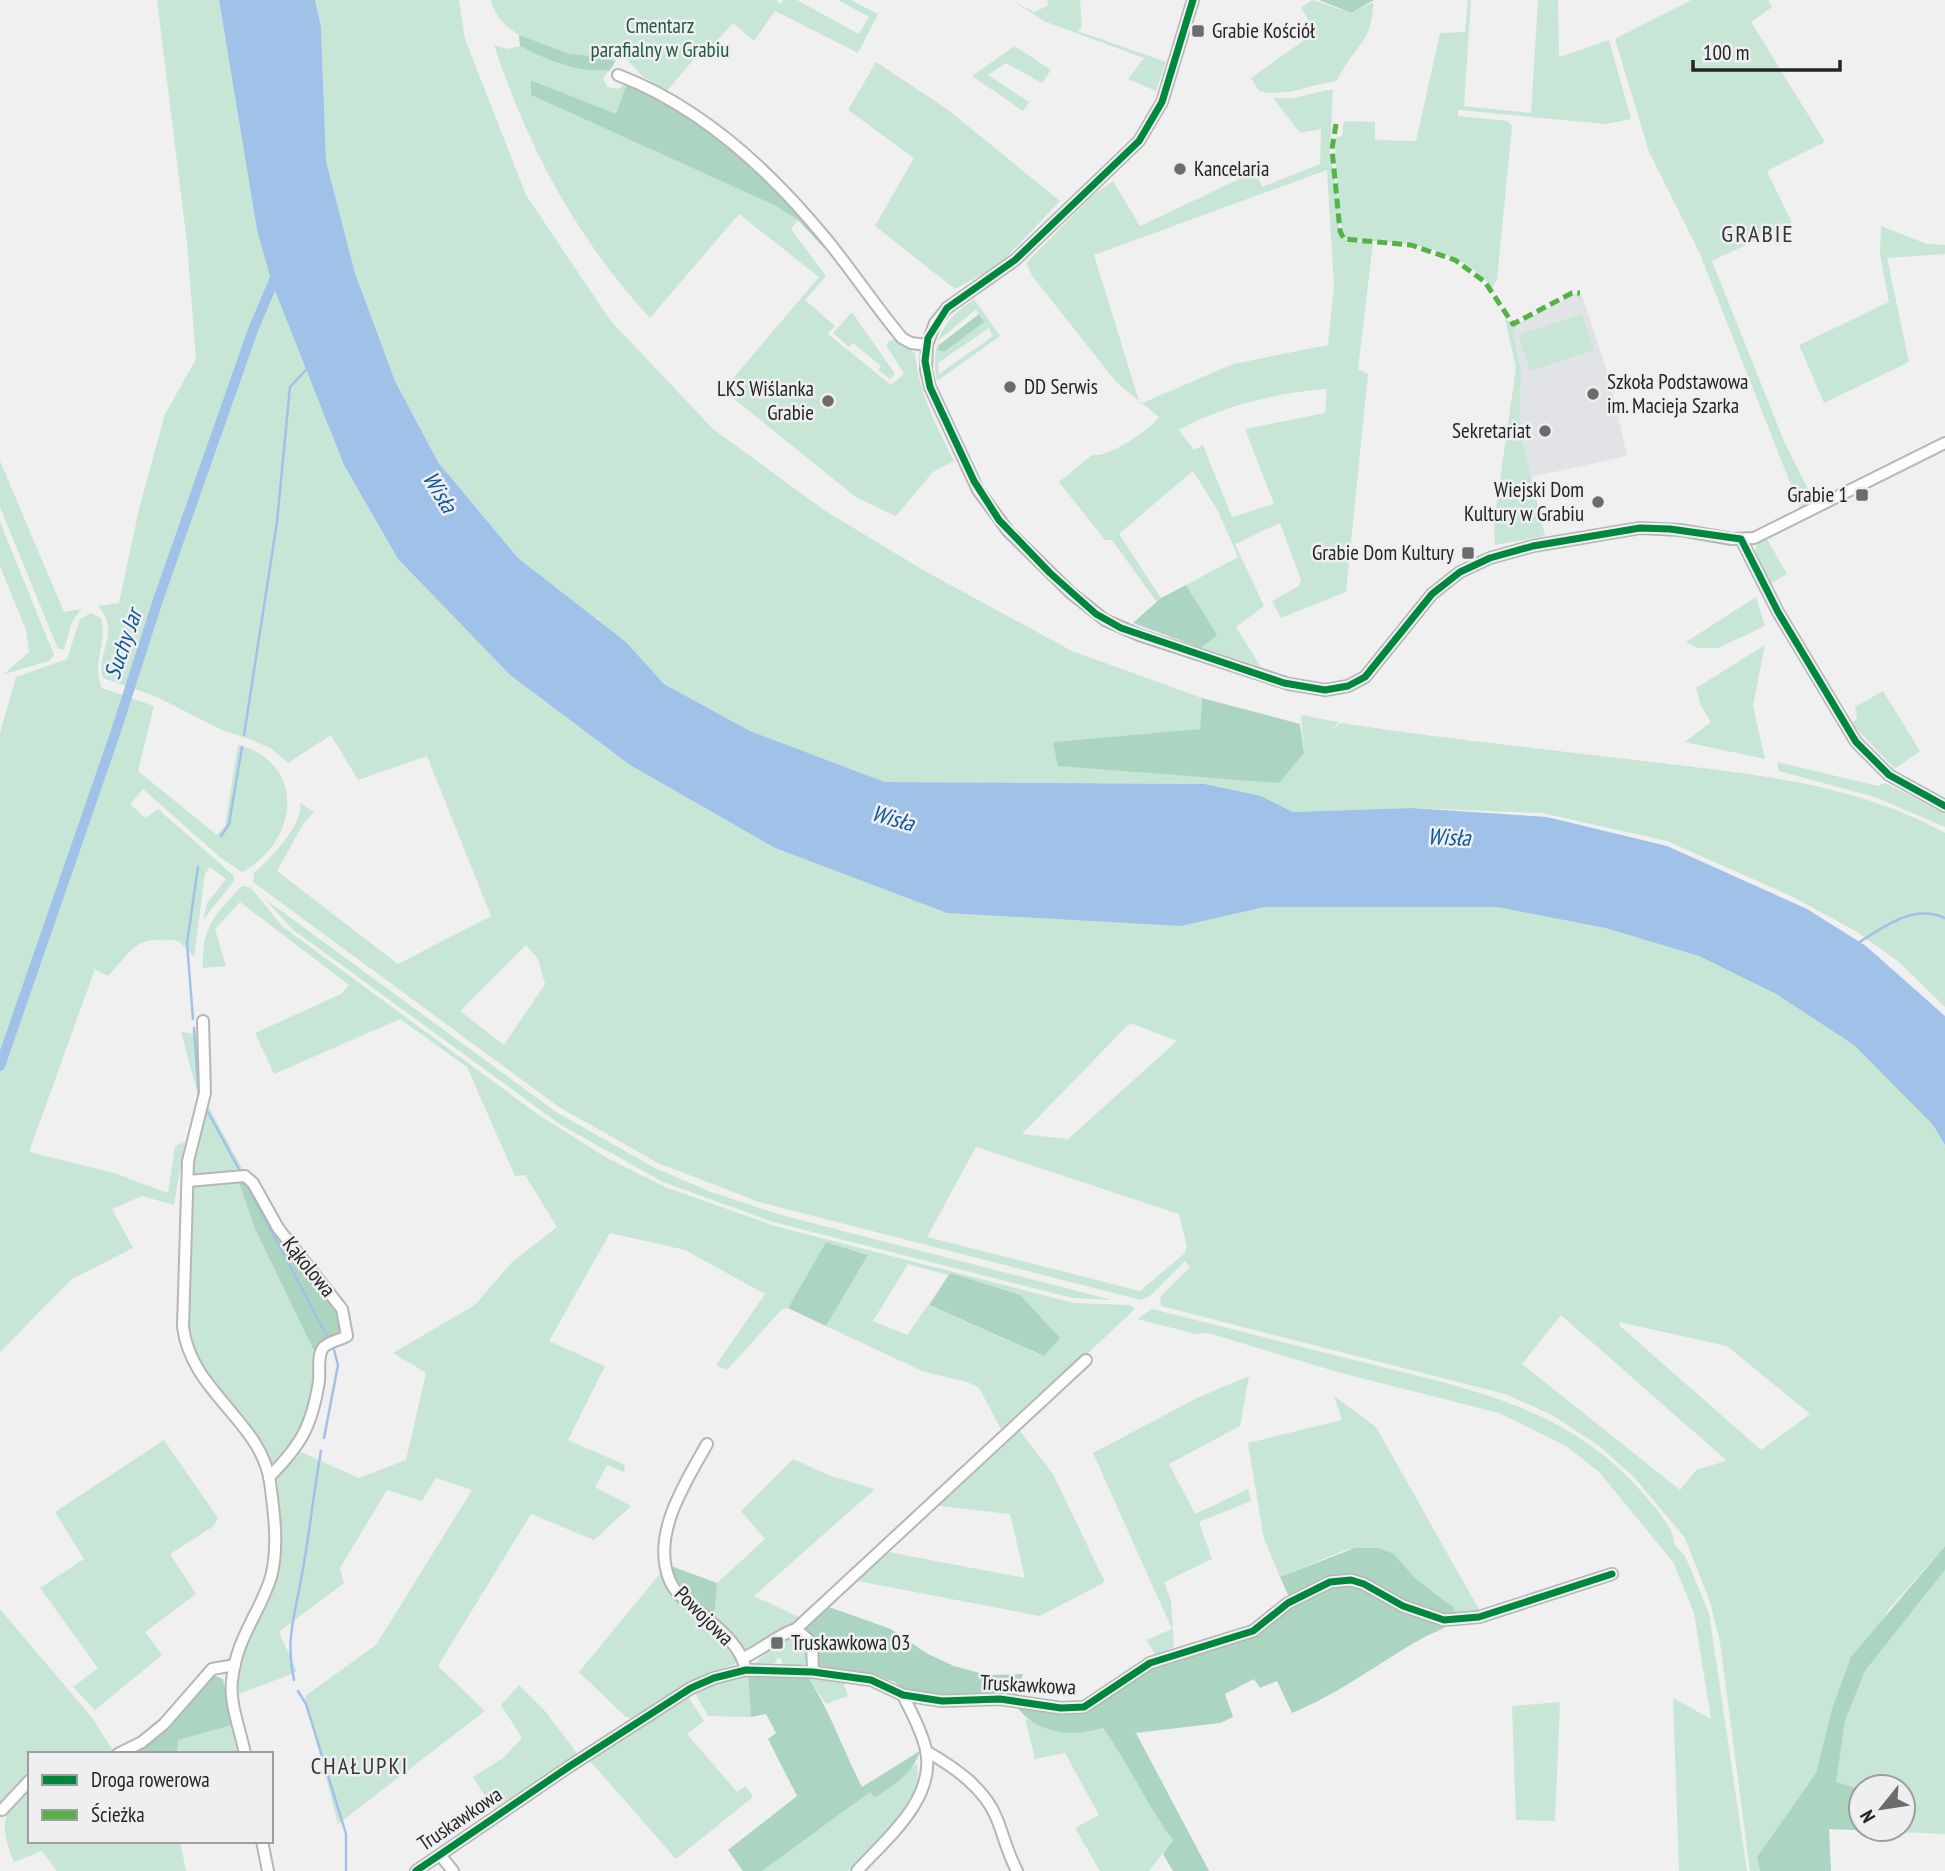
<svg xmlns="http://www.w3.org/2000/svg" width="1945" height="1871" viewBox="0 0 1945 1871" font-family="'PT Sans Narrow',sans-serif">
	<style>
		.built { fill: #e1e3e7 }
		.green { fill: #c8e6d6; fill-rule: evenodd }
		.forest { fill: #abd5c0 }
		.water { fill: #a0c2e8 }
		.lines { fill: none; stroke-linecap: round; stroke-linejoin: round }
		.stream { stroke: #a0c2e8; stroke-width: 2.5 }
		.canal { stroke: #a0c2e8; stroke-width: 10 }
		.minor-casing { stroke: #b6b6b6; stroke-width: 14 }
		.minor { stroke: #fdfdfd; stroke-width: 10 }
		.quiet { stroke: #55b245; stroke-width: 5; stroke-dasharray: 10 5; stroke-linecap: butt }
		.cycleway-casing { stroke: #efeff1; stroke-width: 11 }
		.cycleway { stroke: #00873e; stroke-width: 7 }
		.poi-dot { fill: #6b6c6c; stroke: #efeff1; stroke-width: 2.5 }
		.labels { text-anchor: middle; stroke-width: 5; stroke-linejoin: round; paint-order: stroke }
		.park-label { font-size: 21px; fill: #215b41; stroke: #efeff1 }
		.poi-label { font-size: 21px; fill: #242525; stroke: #efeff1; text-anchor: start }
		.street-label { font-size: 21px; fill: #242525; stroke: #efeff1 }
		.water-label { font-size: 23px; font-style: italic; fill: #0d5797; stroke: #efeff1 }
		.neighbourhood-label { font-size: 23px; letter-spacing: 2px; fill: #363738; stroke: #efeff1 }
		.quarter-label { font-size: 24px; letter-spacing: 2px; fill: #363738; stroke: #efeff1 }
	</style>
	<rect width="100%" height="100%" fill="#f0f0f0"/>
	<polygon class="built" points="1575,294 1585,304 1610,381 1627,456 1531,477 1520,430 1521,372 1513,329"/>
	<g class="green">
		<path d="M157,0H219L257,230L274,285L344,465L398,559L510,675L630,765L773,847L1181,926L1265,907L1432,906L1497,907L1605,928L1699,956L1776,994L1854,1045L1933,1125L1945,1145V1546L1889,1609L1832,1709L1816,1773L1757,1857L1760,1871H1750L1720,1642L1710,1602L1685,1538L1634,1477L1598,1445L1552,1415L1505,1394L1161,1306L1160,1297L1190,1267L1185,1261L1150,1296L1141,1300L759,1202L658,1163L559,1107L253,882L254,873C269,860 304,824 300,803L314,812L303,824L277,871L398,964L491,916L427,756L358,780L331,735L288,763L272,749L252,740L222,730L157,697L103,678C95,651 122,634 98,606L119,603L139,509L165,414L196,359L187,243ZM526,945L538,959L545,984L504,1045L460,1011ZM1130,1023L1177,1041L1068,1139L1022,1134ZM976,1147L1179,1214L1187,1247L1184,1254L1140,1291L927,1237ZM1561,1315L1726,1460V1461L1696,1470L1680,1490L1522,1364ZM1619,1322L1727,1346L1810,1414L1761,1450L1620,1326Z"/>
		<path d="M315,0H459L465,39L526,195L610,320L713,429L824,510L923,570L1072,651L1202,698L1200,729L1054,742L1304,753L1301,715L1339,722L1333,729L1341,723C1444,739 1548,749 1652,762C1753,774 1855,783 1945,833V1007L1899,962L1854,930L1791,896L1667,841L1542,813L1411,808L1293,812L1261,796L1205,784L885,782L750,731L664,684L626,642L595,620L603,619L595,618L518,558L438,462L395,381L355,273L326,161L321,27Z"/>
		<path d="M491,0H776L780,4L783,0H797L859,34L869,17L838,0H851L878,14L858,53L775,11L754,41L733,23L709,49L705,46L666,92L641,75L622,54L615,62C600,53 584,57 568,54C540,48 497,31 491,0Z"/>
		<polygon points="1011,0 1034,12 1047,6 1048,0 1080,0 1082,27 1078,31 1166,62 1156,91 1128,79 1144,58 1046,22"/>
		<path d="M1312,0L1351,13L1373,2C1374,42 1351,49 1337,81C1311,84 1286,98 1259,91L1251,78L1316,32L1301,8Z"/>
		<path d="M1468,0H1471L1464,106L1531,113L1538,0H1558L1559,57L1609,40L1631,119L1606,124L1458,110V116L1508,121L1512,126L1497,280L1492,288C1468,257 1427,244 1389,242C1375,241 1359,242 1345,238C1340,231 1333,150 1336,138L1342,136L1344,121L1375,122V140L1416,141L1440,33L1465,32Z"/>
		<polygon points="1691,0 1768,0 1772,7 1751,22 1825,142 1767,171 1792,223 1712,261 1784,441 1814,501 1800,508 1700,254 1649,152 1615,39"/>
		<path d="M494,45L508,49L520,46C550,61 576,73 610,70L603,78L607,87L618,89L627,83L616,115L532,80L531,95L776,206L798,220L791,229L826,276L805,300L835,326L828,334L891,385L904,374L886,345L889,341L898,339L915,353C919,393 936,425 954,461L933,472L896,516L857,498L723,390L819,277L739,214L650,318C578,241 527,146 494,45Z"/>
		<polygon points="1015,46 1051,70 1042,83 1006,63 988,75 1029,102 1023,111 972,76"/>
		<polygon points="876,62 947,109 1060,201 999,265 955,289 875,226 914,158 848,110"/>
		<path d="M1327,90H1333L1330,152L1339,206V233L1348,241L1373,243L1358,369L1368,374L1346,592L1281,618L1272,601L1299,586L1301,580L1280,523L1235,544L1264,606L1236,627L1261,667L1201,648L1216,635L1186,585L1238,557L1218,511L1193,471L1119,534L1161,598L1158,604L1112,540H1105L1059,482L1092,455C1107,459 1151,429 1159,417L1117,383L1033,277L1026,263L1093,195L1113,181L1140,226L1256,171L1262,187L1320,164L1321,129L1300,133L1273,98H1295ZM1327,170L1334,286L1328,345L1233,364L1140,404L1094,255ZM1327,389L1325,413L1245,429L1274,504L1232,517L1203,445L1194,450L1179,430C1224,405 1276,393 1327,389Z"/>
		<polygon points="1881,226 1927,244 1945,245 1945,254 1887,258 1909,362 1824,403 1799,345 1889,302 1880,254"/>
		<polygon points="1575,294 1513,329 1521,372 1520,430 1545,536 1495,545 1494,522 1516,368 1505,319 1516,325 1576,294 1582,297 1585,304"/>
		<path d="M974,299L1000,336L937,381C930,342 943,320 974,299ZM976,309L984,322L938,350L939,340ZM989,328L993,336L939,374L938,363Z"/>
		<polygon points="852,312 895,374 890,379 878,370 881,366 853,343 849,347 833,333"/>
		<polygon points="1582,314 1594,350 1530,371 1518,335"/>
		<polygon points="0,461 64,612 81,609 72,622 64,649 58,649 0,507"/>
		<polygon points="0,522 54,655 49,661 4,674 29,652 26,630 0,566"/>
		<polygon points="1767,539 1787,574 1770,584 1754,554 1757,544"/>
		<polygon points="1756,597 1765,626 1718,648 1697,648 1686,642"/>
		<path d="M91,613L101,618C108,643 91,663 102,688L154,706L138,771L217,835L225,826L238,745C308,763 298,843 242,872L221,858L143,789L130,804L145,818L158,809L234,876V881L203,920L207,903L226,879L210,867L205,874L194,957L179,941C135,936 136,946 108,976L95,969L29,1152L114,1173L168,1193L175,1146L185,1142L174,1205L142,1196L112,1209L133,1248L72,1279L0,1352V733L16,677L67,659L80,619Z"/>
		<polygon points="1765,645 1753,706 1765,759 1685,742 1711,722 1701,706 1696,688"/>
		<polygon points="1883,691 1920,751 1895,769 1851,723 1857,719 1855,707"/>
		<polygon points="1777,762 1878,786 1885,783 1945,813 1945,827 1875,797 1779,771"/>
		<path d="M242,886L251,888L282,926L536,1113L607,1158L665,1187L775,1226L1074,1303L1130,1305L1135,1309L1003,1433L979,1388L967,1382L922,1371L826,1326L868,1255L826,1242L788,1308L782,1309L727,1370L716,1365L765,1294L685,1250L610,1233L549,1341L605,1366L568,1440L625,1465L624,1472L607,1465L595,1487L631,1506L594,1540L531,1514L438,1666L485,1711L338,1824L305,1696L376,1645L472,1490L436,1478L422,1501L387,1490L340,1568L344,1583L279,1632L297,1672L239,1694C233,1650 260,1626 270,1586C279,1551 279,1513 277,1478L301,1452L359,1478L406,1460L426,1373L393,1353L475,1305L512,1262L557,1227L525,1175L515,1176L467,1067L400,1019L274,1074L255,1033L341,994L349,985L240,902L215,929L226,966L203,968C201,928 215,914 242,886ZM908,1264L1020,1295L1043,1356L928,1305L907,1335L873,1321Z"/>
		<polygon points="265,899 556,1112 655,1168 711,1192 781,1215 1112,1300 1072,1298 773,1222 663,1182 561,1125 292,929"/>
		<polygon points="181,1032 201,1035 202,1097 199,1098"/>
		<polygon points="207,1104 242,1168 242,1174 195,1178 191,1168"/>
		<polygon points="238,1180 255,1229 315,1353 316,1377 305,1424 273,1469 259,1444 206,1379 189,1343 192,1186"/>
		<path d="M1152,1309C1221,1326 1290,1344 1358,1361C1469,1389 1571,1406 1648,1499C1657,1510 1675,1530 1674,1544L1685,1556L1709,1613L1747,1871H1679L1673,1698L1711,1719L1694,1613L1673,1562L1599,1472L1566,1446L1499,1413L1341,1373L1208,1333L1196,1334L1137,1319Z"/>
		<polygon points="1249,1376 1240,1426 1169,1464 1195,1514 1248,1489 1251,1501 1199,1522 1212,1559 1164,1582 1171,1600 1174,1647 1156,1655 1146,1640 1172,1629 1093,1453 1197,1398"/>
		<polygon points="1334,1396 1376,1427 1481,1613 1457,1615 1453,1607 1416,1579 1394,1554 1348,1549 1280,1577 1264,1539 1248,1443 1342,1420"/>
		<polygon points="1017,1427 1053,1474 1105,1582 1040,1616 852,1580 883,1551 1025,1578 1010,1514 932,1505"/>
		<polygon points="164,1440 218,1518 214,1526 170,1554 196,1594 145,1632 162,1655 95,1710 73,1687 98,1668 40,1588 84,1559 55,1512"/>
		<path d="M793,1459L831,1476L875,1489L754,1596L801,1618C794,1626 759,1647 747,1653L714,1619L717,1583L765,1539L741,1511Z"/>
		<polygon points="663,1570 735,1652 737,1663 685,1684 633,1718 626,1717 579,1672"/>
		<polygon points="1945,1570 1945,1834 1876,1831 1903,1829 1903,1787 1861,1787 1861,1790 1835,1782 1845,1721 1865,1671"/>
		<polygon points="0,1609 93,1719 114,1752 30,1754 30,1776 0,1808"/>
		<path d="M791,1636H797L807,1645L809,1660C801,1668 793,1666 781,1666L782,1659L777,1658L774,1666L754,1664L781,1641Z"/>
		<polygon points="748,1676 751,1717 708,1716 695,1693 718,1682"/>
		<polygon points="808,1677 843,1681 848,1696 826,1704"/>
		<polygon points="519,1685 545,1711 579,1756 493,1809 473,1777 503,1758 522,1738 501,1705"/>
		<polygon points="688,1697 704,1721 687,1734 737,1792 746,1786 753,1797 676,1859 590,1761"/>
		<polygon points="1560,1702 1555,1821 1516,1820 1512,1706"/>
		<path d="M1025,1718C1053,1730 1073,1738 1103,1728C1129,1764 1147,1804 1173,1840L1149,1871H1100L1075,1828L1099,1815L1065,1753L1035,1759Z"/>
		<polygon points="232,1725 238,1754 177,1754 177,1740"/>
		<polygon points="917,1763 918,1787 893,1824 848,1871 762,1871 871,1791 875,1798"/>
		<path d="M30,1784V1841H180L186,1871H57L42,1851L14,1862C0,1828 0,1809 30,1784Z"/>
	</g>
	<g class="forest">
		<polygon points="1319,0 1374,0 1351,13"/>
		<path d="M519,35L569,54L606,57L615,62L610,70C576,73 550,61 520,46Z"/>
		<path d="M531,80L616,114L627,83C642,89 657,95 671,103C732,136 781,195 827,245L824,248L798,220L776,206L531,95Z"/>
		<polygon points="979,314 984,322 945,351 938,350 939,345"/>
		<polygon points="1186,585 1217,635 1201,648 1133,623 1161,598"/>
		<polygon points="1202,698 1300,724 1304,753 1279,783 1058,766 1053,742 1200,729"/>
		<polygon points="238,1180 251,1186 337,1304 345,1335 315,1353 255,1229"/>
		<polygon points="826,1242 868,1255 826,1326 788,1308"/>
		<polygon points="950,1273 1020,1295 1060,1338 1044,1356 929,1305"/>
		<polygon points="1945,1546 1945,1570 1865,1671 1845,1721 1836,1782 1861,1790 1861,1829 1876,1831 1829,1829 1831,1871 1760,1871 1757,1857 1816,1773 1832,1709 1851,1657"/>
		<path d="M1355,1548H1379L1394,1554L1416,1579L1453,1607L1457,1615C1447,1630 1437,1630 1423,1638C1378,1663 1339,1694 1292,1713L1277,1681L1260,1688L1254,1679L1225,1694L1233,1717L1220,1723L1127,1734L1136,1733L1209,1871H1173L1163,1854L1173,1840C1146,1804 1129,1764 1103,1728C1072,1738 1036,1733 1016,1706L1085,1709L1164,1661L1209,1648L1293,1606L1280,1577Z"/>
		<polygon points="671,1566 717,1583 714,1619 674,1579"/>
		<polygon points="826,1606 891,1629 928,1654 954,1666 987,1675 1023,1674 1016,1696 923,1695 904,1692 895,1682 869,1674 820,1666 817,1642 803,1626"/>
		<polygon points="211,1674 223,1679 232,1725 178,1740 177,1754 133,1754 174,1723"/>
		<path d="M748,1676L808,1677C830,1711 843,1750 862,1787L920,1751C913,1774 894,1784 875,1798L870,1792L762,1871H743L728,1850L797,1796L768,1739L776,1733L766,1714L751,1717Z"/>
	</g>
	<polygon class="water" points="219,0 315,0 321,27 326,161 355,273 395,381 438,462 518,558 626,642 664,684 750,731 885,782 1205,784 1261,796 1293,812 1411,808 1547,817 1667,846 1807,909 1866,946 1945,1016 1945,1145 1933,1125 1854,1045 1776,994 1699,956 1605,928 1497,907 1265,907 1181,926 947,913 773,847 630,765 510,675 398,559 344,465 272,283 257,230"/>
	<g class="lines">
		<g class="stream">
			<polyline points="244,735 277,522 290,387 306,370"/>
			<polyline points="221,836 229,824 242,747"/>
			<path d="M1858,943C1885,926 1913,904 1945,918"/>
			<polyline points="193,1019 187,943 198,867"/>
			<polyline points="194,1028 199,1097"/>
			<polyline points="208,1112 240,1171"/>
			<polyline points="247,1185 329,1340"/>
			<polyline points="324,1438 338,1365 334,1350"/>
			<path d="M294,1680C286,1642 293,1622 300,1585C309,1540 313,1495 321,1451"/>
			<polyline points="298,1691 306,1704 346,1834 346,1871"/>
		</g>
		<polyline class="canal" points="0,1066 116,731 158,600 253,330 277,273"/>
		<g class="minor-casing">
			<g id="minor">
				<polyline points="1193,0 1162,102 1139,141 1015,260 947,308 935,323 927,345 926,370 930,387 978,490 1008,531 1071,593 1105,620 1139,635 1289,684 1325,690 1348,686 1365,677 1432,594 1460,572 1490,558 1533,546 1640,528 1680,530 1732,539 1754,538 1945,443"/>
				<path d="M618,75C702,107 770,170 827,240C853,272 876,307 902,338L911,343L927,345"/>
				<polyline points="1741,539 1778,612 1856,742 1889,775 1945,806"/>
				<path d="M203,1021L205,1093L188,1161L183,1327C191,1392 261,1421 270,1482C274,1512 279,1547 271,1577C260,1613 236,1638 232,1681C229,1703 241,1732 245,1754"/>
				<path d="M188,1181L245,1176L253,1183L278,1228L342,1309L347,1336C340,1340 327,1342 323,1348C317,1356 320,1371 319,1381C312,1426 301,1445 269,1477"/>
				<path d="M707,1444C686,1482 650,1535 670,1581C676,1596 696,1608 708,1619C725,1634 741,1648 746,1670"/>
				<polyline points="796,1629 1086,1360"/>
				<path d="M743,1658C762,1650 777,1635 796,1629L812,1643L813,1672"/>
				<path d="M926,1751C954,1767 985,1788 997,1819C1004,1837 1008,1854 1017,1871"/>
				<polyline points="118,1754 142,1742 164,1724 212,1669 235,1665"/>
				<polyline points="2,1810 30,1780"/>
				<polyline points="262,1841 268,1871"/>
				<polyline points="440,1855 453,1871"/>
				<polyline points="416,1871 570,1766 691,1688 714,1678 746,1670 813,1672 871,1680 903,1695 942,1701 1000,1699 1061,1708 1084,1707 1150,1663 1253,1631 1288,1603 1330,1582 1351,1580 1364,1584 1403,1606 1444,1620 1479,1617 1612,1574"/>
				<path d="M857,1871C887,1838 936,1799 926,1750C922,1731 911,1712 903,1695"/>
			</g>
		</g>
		<use href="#minor" class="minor"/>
		<polyline class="quiet" points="1336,124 1332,149 1340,231 1344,239 1411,245 1455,260 1485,282 1513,324 1572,293 1580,293"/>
		<g class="cycleway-casing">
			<g id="cycleway">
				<polyline points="1193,0 1162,102 1139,141 1015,260 947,308 928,338 925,361 930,387 974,481 999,520 1050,573 1096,614 1121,628 1284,683 1325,690 1348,686 1365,677 1432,594 1460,572 1490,558 1533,546 1640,528 1670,529 1741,539 1778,612 1856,742 1889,775 1945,806"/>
				<polyline points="416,1871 570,1766 691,1688 714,1678 746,1670 813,1672 871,1680 903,1695 942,1701 1000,1699 1061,1708 1084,1707 1150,1663 1253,1631 1288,1603 1330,1582 1351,1580 1364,1584 1403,1606 1444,1620 1479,1617 1612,1574"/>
			</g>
		</g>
		<use href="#cycleway" class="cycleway"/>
	</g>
	<g class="poi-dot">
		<rect x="1191" y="24" width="14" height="14" rx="3.5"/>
		<circle cx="1180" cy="169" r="7"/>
		<circle cx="1010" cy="387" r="7"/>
		<circle cx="1593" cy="394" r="7"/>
		<circle cx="828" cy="401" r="7"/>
		<circle cx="1545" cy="431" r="7"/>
		<rect x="1855" y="488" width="14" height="14" rx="3.5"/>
		<circle cx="1598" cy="502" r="7"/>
		<rect x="1461" y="546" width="14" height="14" rx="3.5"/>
		<rect x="770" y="1636" width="14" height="14" rx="3.5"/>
	</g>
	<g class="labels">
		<g class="park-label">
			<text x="660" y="33">Cmentarz<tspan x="660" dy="24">parafialny w Grabiu</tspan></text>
		</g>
		<g class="poi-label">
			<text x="1212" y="38">Grabie Kościół</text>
			<text x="1194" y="176">Kancelaria</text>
			<text x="1607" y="389">Szkoła Podstawowa<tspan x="1607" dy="24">im. Macieja Szarka</tspan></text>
			<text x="1024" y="394">DD Serwis</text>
			<text x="814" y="396" text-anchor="end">LKS Wiślanka<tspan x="814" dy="24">Grabie</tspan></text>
			<text x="1531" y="438" text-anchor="end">Sekretariat</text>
			<text x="1584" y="497" text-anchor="end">Wiejski Dom<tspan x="1584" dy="24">Kultury w Grabiu</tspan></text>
			<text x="1848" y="502" text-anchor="end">Grabie 1</text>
			<text x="1454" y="560" text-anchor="end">Grabie Dom Kultury</text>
			<text x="791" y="1650">Truskawkowa 03</text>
		</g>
		<g class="street-label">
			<text transform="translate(309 1267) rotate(51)" y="7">Kąkolowa</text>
			<text transform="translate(704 1616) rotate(45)" y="7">Powojowa</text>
			<text transform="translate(1028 1685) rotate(3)" y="7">Truskawkowa</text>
			<text transform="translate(460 1819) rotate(-34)" y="7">Truskawkowa</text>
		</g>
		<g class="water-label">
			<text transform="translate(440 492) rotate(59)" y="8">Wisła</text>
			<text transform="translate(123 644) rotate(-71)" y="8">Suchy Jar</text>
			<text transform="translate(893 818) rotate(16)" y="8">Wisła</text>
			<text transform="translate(1449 837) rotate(2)" y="8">Wisła</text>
		</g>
		<g class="neighbourhood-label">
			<text x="360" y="1774">CHAŁUPKI</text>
		</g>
		<g class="quarter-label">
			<text x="1758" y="242">GRABIE</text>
		</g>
	</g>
	<rect x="28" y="1752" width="245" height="91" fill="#efeff1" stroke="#9e9e9f" stroke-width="2"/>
	<rect x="42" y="1775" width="35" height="10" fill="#00873e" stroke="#9e9e9f" stroke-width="2"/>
	<text x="91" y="1787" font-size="21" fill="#242525">Droga rowerowa</text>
	<rect x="42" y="1810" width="35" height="10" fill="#55b245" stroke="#9e9e9f" stroke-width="2"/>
	<text x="91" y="1822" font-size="21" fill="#242525">Ścieżka</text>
	<g transform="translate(1882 1808) rotate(240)"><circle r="33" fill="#efeff1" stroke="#9e9e9f" stroke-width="2"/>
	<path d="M0-5L12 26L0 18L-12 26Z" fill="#6b6c6c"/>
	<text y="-10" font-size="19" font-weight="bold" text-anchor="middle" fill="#242525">N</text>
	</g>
	<path d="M1693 60v10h147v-10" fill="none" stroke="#242525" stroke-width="3.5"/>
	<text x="1703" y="60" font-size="21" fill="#242525" stroke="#efeff1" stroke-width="5" paint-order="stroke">100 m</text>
</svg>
